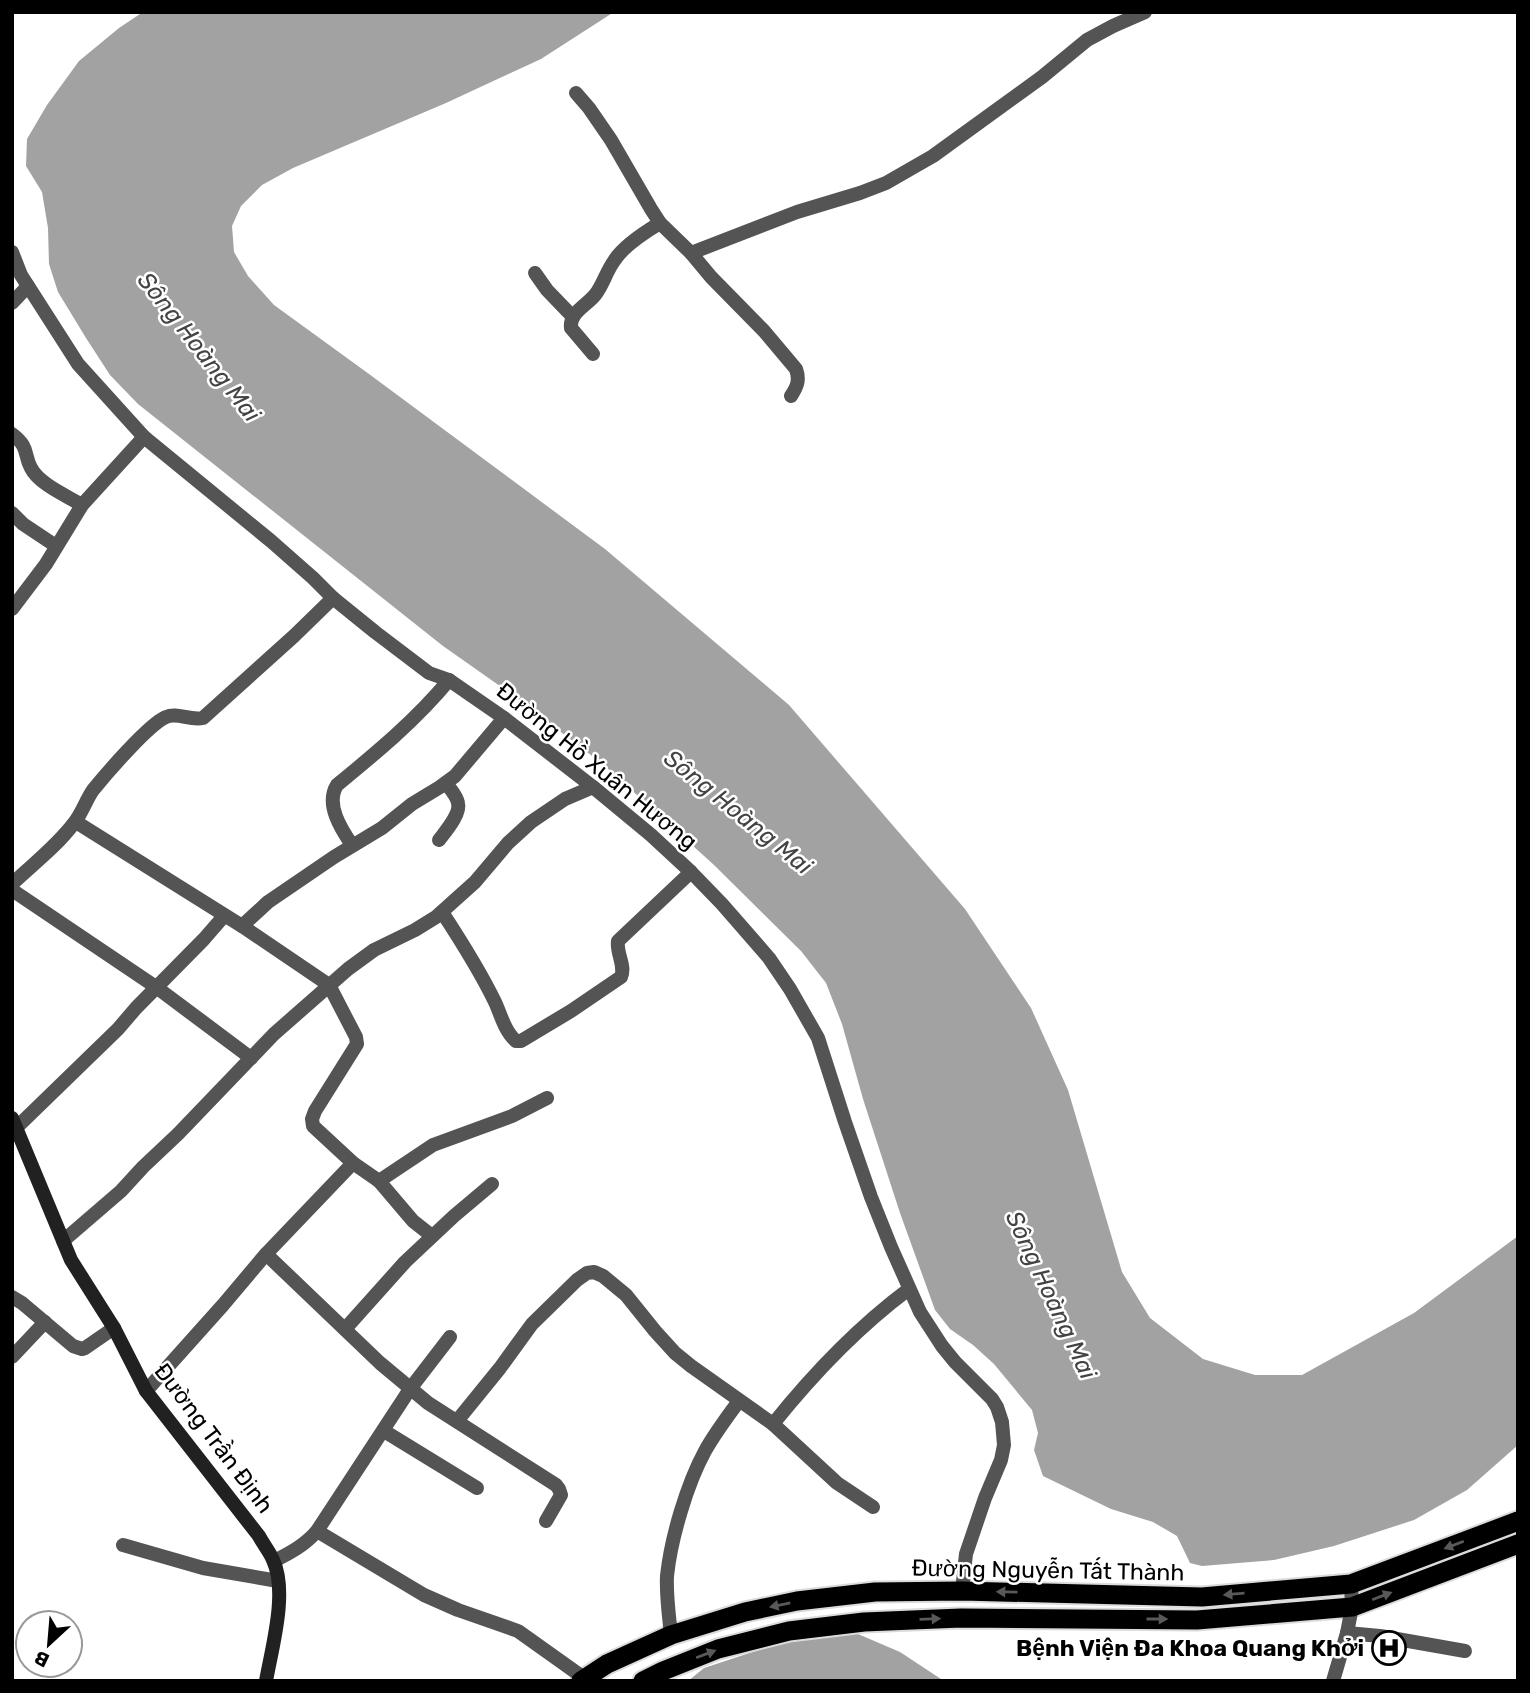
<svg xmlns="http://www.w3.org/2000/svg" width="1530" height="1693" viewBox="0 0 1530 1693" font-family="Rubik,sans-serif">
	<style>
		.water { fill: #a2a2a2 }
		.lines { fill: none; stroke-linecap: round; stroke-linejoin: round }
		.trunk-casing { stroke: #dbdbdb; stroke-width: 23 }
		.minor { stroke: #545454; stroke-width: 14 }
		.secondary { stroke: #212121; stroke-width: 14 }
		.trunk { stroke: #000; stroke-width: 19 }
		.oneway { fill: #595959 }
		.labels { text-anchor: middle; stroke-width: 5; stroke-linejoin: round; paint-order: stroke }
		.street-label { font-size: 23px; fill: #000; stroke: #fff }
		.poi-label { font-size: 23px; font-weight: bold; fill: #000; stroke: #fff; text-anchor: end }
		.water-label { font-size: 24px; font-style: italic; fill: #434343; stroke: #fff }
	</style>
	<rect width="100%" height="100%" fill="#fff"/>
	<g class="water">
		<polygon points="143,12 614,12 541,59 446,103 293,168 262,185 241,206 232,226 234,252 248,276 274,305 369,374 605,549 789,705 965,909 1031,1008 1068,1090 1122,1272 1150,1318 1203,1359 1255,1375 1302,1375 1414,1313 1518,1236 1518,1445 1467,1490 1414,1520 1334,1546 1274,1560 1202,1566 1190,1563 1177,1536 1153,1522 1111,1509 1043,1476 1034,1450 1038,1433 1032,1410 994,1364 973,1345 950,1329 935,1310 900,1213 863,1099 842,1024 826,983 801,951 714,865 604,765 507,691 443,646 138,404 110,375 86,338 58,292 49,264 48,228 42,192 26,166 27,139 47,105 79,61 119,28"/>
		<polygon points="851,1631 900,1652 944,1681 688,1681 704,1668 811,1633"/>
	</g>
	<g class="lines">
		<g class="trunk-casing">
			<g id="trunk">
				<polyline points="581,1681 607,1664 671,1635 745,1612 797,1601 875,1592 962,1591 1202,1597 1351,1584 1518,1521"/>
				<polyline points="643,1681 663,1671 718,1649 789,1631 864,1622 961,1618 1197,1620 1352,1607 1518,1544"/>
			</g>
		</g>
		<g class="minor">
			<path d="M576,93L589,108L611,140L651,209L660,223L691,253L711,277L764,331L796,369C800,380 797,387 791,396"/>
			<polyline points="12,252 21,275 78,364 144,437 271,541 313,578 333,598 375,632 429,673 449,680 504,718 593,787 651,835 691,872 722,904 769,958 790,989 818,1038 845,1122 871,1197 891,1247 920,1312 942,1346 955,1362 992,1399 997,1407 1002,1422 1004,1445 1001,1460 985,1498 966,1554 962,1591"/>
			<polyline points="691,253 797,212 860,193 886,183 933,156 1042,77 1087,40 1113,26 1145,12"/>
			<polyline points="535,273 547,290 572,316"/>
			<polyline points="12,303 28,286"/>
			<path d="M593,354L571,328C569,313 586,306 595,295C603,285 606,272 614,261C623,246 645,232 660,223"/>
			<path d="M12,434C30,448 23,453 31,468C39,484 67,496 82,505"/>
			<polyline points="12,513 23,524 56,546"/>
			<polyline points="12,609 46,564 82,505 144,437"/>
			<polyline points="76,822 242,926 329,985 356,1037 357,1044 315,1111 312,1119 313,1126 353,1163 379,1181 413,1221 432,1236"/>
			<path d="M439,840C445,832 461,814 458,803C457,796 450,789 446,783"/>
			<path d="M352,845C341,829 325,804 337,785C376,753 416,720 449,680"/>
			<path d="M12,884C33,864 57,846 74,823C82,813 86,800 93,790C106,774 149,724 166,717C177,712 190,721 203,718L294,636L333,598"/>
			<polyline points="12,890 156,987 251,1058"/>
			<path d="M442,912C461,941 480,971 495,1002C501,1015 505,1032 516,1041H521L571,1011L621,977C626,965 616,954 618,941L691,872"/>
			<polyline points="242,926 268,902 334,857 382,828 412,804 440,787 455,776 504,718"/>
			<polyline points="16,1128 118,1029 136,1008 204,939 224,916"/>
			<polyline points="379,1181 433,1145 512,1116 547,1098"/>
			<polyline points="63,1241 121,1191 143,1167 178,1134 274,1034 348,969 374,950 415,930 436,917 475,882 508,843 531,822 565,799 593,787"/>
			<polyline points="266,1254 380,1363 428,1403 556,1485 559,1489 561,1495 546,1521"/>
			<polyline points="12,1297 22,1303 73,1346 82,1349 85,1348 114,1328"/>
			<polyline points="345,1329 405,1262 454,1216 492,1184"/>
			<polyline points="12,1357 45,1322"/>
			<polyline points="146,1391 223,1305 266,1254 353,1163"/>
			<polyline points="457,1421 500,1368 532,1324 577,1280 587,1273 594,1272 603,1276 626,1295 655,1331 675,1353 691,1366 773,1424 837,1483 873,1507"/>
			<path d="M773,1424C813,1374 858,1327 909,1289"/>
			<polyline points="384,1431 477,1488"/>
			<polyline points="317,1531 424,1595 458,1610 518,1631 584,1678"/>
			<polyline points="123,1545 203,1568 278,1581"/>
			<path d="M274,1561C290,1553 305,1545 317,1531L410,1389L450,1337"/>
			<polyline points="1347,1633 1380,1636 1465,1651"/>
			<path d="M671,1635C669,1616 666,1595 667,1576C671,1538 687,1484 705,1451C715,1433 727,1417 739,1401"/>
			<polyline points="1333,1681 1347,1633 1352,1607 1351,1584"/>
		</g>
		<path class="secondary" d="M12,1118L71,1260L114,1328L146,1391L259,1536C263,1544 270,1552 273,1560C288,1592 272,1647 266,1681"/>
		<use href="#trunk" class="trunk"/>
	</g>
	<defs><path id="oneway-solid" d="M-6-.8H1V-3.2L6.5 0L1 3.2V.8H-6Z" transform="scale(1.75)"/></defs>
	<g class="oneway">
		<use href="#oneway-solid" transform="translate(1454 1545) rotate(159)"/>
		<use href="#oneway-solid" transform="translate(1007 1592) rotate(-179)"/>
		<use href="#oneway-solid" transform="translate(1234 1594) rotate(175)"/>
		<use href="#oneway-solid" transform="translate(1382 1596) rotate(-21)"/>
		<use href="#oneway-solid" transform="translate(780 1605) rotate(168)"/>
		<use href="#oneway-solid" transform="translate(930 1619) rotate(-2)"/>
		<use href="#oneway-solid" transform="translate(1157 1619)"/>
		<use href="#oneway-solid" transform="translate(706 1654) rotate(-21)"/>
	</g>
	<defs>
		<g id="hospital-ring" transform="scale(1.75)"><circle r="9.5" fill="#fff" stroke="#000" stroke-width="1.5"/><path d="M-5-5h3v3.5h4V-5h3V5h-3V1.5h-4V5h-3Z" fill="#000"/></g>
	</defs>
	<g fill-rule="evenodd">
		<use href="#hospital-ring" x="1389" y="1648"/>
	</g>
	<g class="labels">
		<g class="street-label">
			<text transform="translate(597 766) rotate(39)" y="8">Đường Hồ Xuân Hương</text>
			<text transform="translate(214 1438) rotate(53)" y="8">Đường Trần Định</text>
			<text transform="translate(1048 1570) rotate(1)" y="8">Đường Nguyễn Tất Thành</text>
		</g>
		<g class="poi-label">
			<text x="1364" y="1656">Bệnh Viện Đa Khoa Quang Khởi</text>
		</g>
		<g class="water-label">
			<text transform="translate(199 347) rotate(52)" y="8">Sông Hoàng Mai</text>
			<text transform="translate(738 812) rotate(39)" y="8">Sông Hoàng Mai</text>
			<text transform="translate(1051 1295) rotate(65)" y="8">Sông Hoàng Mai</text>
		</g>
	</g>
	<rect width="1530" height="1693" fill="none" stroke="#000000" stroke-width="28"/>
	<g transform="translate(49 1644) rotate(206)"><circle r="33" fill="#ffffff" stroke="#999999" stroke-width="2"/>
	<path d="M0-5L12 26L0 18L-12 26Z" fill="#000000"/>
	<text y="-10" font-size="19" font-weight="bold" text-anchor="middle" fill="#000000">B</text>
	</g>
</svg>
